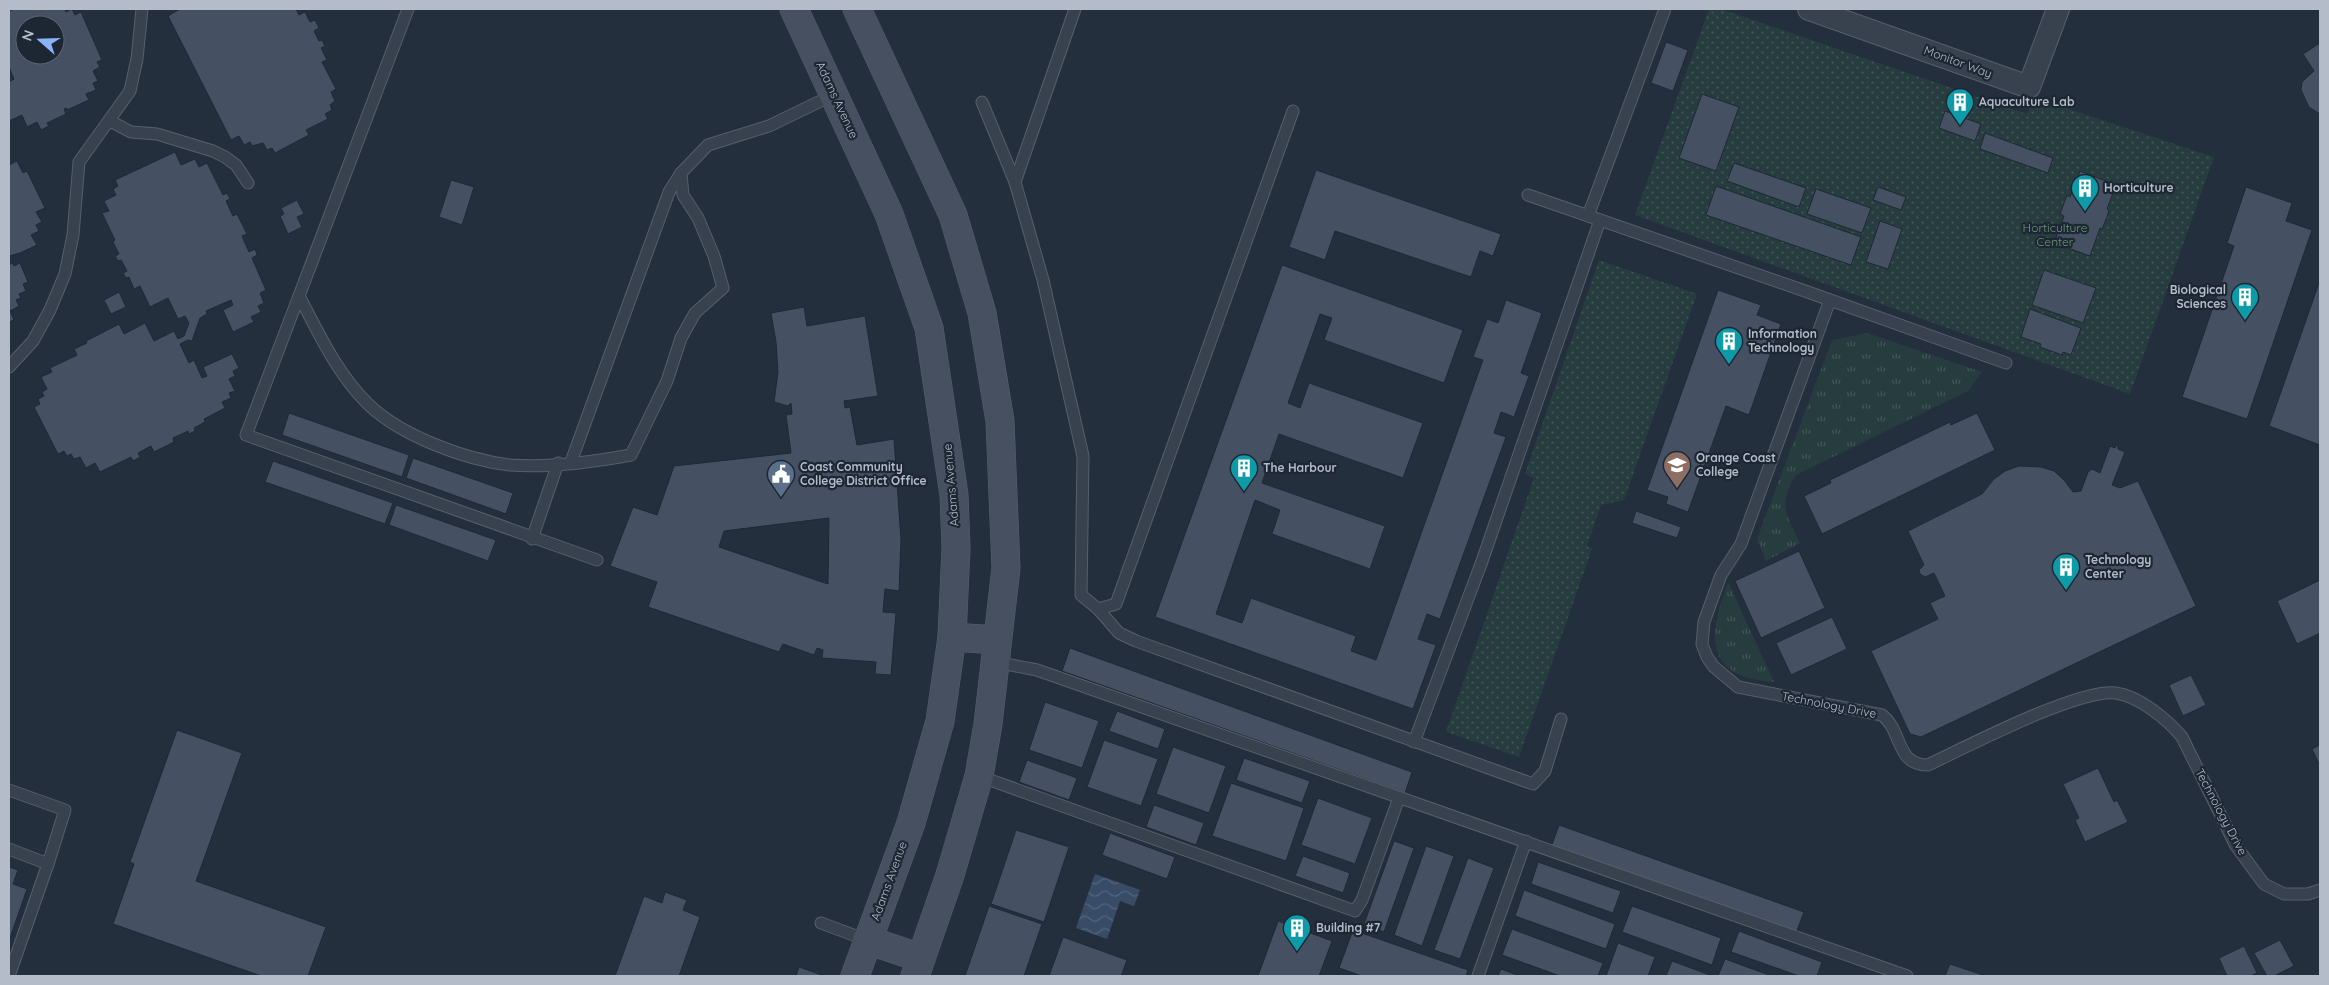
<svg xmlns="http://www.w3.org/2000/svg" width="2329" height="985" viewBox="0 0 2329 985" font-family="Quicksand,sans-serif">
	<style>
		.grass { fill: url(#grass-tufts) }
		.garden { fill: url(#garden-dots) }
		.water { fill: url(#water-waves) }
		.building { fill: #455162; stroke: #1f2835; fill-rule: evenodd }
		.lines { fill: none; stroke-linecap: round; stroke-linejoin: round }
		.lane-casing { stroke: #565f6c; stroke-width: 13 }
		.street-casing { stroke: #565f6c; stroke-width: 24 }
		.secondary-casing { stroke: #565f6c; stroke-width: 29 }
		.lane { stroke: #38414e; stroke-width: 11 }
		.street { stroke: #38414e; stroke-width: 22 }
		.secondary { stroke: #465061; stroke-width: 28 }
		.labels { text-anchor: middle; stroke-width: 4.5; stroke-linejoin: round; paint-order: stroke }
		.street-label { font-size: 12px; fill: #b4bcc9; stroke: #1d2633 }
		.poi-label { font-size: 12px; font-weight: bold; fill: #b4bcc9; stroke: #1d2633; text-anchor: start }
		.park-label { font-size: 12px; fill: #6b9a76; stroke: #1d2633 }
	</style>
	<defs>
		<pattern id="grass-tufts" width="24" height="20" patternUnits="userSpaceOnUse" patternTransform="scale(1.25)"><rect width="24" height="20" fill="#263c3f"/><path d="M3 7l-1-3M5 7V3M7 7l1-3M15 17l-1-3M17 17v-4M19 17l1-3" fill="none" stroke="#435659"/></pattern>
		<pattern id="garden-dots" width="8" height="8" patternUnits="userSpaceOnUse" patternTransform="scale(1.25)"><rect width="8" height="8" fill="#263c3f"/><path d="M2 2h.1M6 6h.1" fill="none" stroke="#435659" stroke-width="1.8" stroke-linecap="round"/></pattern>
		<pattern id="water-waves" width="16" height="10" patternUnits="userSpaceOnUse" patternTransform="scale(1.25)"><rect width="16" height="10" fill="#394c67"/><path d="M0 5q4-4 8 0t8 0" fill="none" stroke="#53647b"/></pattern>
	</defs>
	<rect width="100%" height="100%" fill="#242f3e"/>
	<g class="grass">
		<path d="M1867,333L1982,372L1968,391L1796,475C1777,506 1786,513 1800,543L1766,561L1757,539L1832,340Z"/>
		<path d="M1728,582L1774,682C1766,681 1756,680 1748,678C1699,662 1716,617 1728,582Z"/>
	</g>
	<g class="garden">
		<polygon points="1709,9 1721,9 2027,114 2033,97 2214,157 2130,394 1635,215"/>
		<polygon points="1599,260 1697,294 1624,500 1601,505 1587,546 1592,549 1519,757 1446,732 1534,478 1525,474"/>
	</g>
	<polygon class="water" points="1095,874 1140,890 1134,906 1120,901 1107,939 1076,928"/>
	<g class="building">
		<path d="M14,9H65L66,12L72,9L75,15L81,12L102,60L97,62L100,67L93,71L98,81L93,83L96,90L86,94L89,100L67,110V108L64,109L66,114L47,123L49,126L41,130L37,122L27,127L22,115L9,121V82L14,79L9,67V11ZM25,25H55V55H25Z"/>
		<polygon points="180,9 296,9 299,15 305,12 310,22 315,20 319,28 314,31 319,41 322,40 325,46 321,48 327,60 322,62 336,89 331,92 335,101 330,105 332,110 325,114 328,119 306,130 309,135 275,153 272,148 267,150 263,143 252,146 250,142 244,145 239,136 231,140 168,16"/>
		<polygon points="1666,42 1688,50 1673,91 1651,83"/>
		<polygon points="2320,43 2320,114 2309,107 2301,90 2302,82 2314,71 2303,54"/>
		<polygon points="1702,94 1739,107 1716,171 1679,158"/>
		<polygon points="1945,111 1981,124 1975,141 1939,128"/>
		<polygon points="1985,133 2053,158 2048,173 1980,149"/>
		<polygon points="175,152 181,165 195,159 199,167 207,163 223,195 227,193 230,199 226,201 233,216 237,214 247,234 242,236 249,252 255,249 257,255 252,258 266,290 260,293 264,303 258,306 261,312 251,317 254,322 233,332 223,310 233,305 231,300 206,311 207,314 200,318 192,341 188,340 180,344 189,363 194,360 202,378 207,376 203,367 232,354 239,368 233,371 235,376 229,379 235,391 229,393 231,398 222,402 225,408 204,419 205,422 194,428 195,431 189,434 188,431 173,438 174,442 154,452 151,446 138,453 140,457 133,461 131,457 100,472 95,463 86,468 80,457 74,459 71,454 67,456 64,451 58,454 34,407 40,404 38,399 44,396 42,392 47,389 41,377 52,372 50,368 77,355 74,349 87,343 86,341 119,324 124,334 145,323 154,341 174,331 178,339 184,336 189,323 185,316 178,319 168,298 150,307 140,286 134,289 129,277 126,278 123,273 127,271 121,260 118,261 115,256 119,254 113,242 115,240 102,213 109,211 104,201 116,195 113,189 118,186 115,180"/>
		<polygon points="17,161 23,173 27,171 45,208 36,212 42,222 36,225 39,231 31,235 37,245 20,253 9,256 9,165"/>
		<polygon points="1734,163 1806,188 1799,207 1727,181"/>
		<polygon points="1316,170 1501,234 1493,256 1480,251 1471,277 1335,231 1325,260 1289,247"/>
		<polygon points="2080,171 2116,185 2107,209 2109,210 2107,217 2102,229 2100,228 2090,256 2054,243 2064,216 2060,214 2067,195 2070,197"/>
		<polygon points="451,180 474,187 462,225 439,217"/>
		<polygon points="1716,186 1861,237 1851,265 1706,215"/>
		<polygon points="1878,187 1906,197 1901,210 1873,200"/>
		<polygon points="2246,187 2292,203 2286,221 2312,230 2247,419 2182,397 2234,246 2227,243"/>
		<polygon points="1816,189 1871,208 1862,233 1807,214"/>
		<polygon points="297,200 304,214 297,217 302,227 288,234 280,216 284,214 281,208"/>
		<polygon points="1880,221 1902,229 1888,269 1866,262"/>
		<polygon points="13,263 14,266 20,263 28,282 23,284 26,291 19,294 21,298 16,300 19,306 10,311 14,320 9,322 9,265"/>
		<polygon points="1282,265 1463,330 1444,383 1324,340 1332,318 1320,314 1288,403 1300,408 1309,383 1423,423 1403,478 1279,434 1262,483 1385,526 1370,569 1272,534 1280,510 1255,500 1216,614 1242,623 1251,598 1356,636 1351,651 1376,660 1483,360 1473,357 1487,319 1498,323 1506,300 1542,313 1521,373 1529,376 1514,417 1501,412 1494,433 1506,437 1440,619 1427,614 1418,639 1436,645 1413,709 1155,617"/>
		<polygon points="2044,270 2096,288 2083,323 2032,305"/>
		<polygon points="2320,280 2320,445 2269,426"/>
		<polygon points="1718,290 1761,305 1757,315 1781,324 1749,415 1726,406 1688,512 1666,504 1668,497 1647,490"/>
		<polygon points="119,292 126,307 111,314 104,300"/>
		<path d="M804,307L807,326L865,316L878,396L844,401L845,408L850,407L857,445L894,439L901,540L899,591L885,589L883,612L896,613L891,675L875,674L876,662L822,658L823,650L817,648L814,655L783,644L779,652L648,607L657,582L610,566L633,507L657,515L674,466L791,453L786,415L792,414L791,403L788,406L774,402L778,372L776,342L771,313ZM829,518L828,584L719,547L724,531Z"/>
		<polygon points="2030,309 2081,328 2071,355 2063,352 2062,355 2040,347 2041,344 2021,337"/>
		<polygon points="289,413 409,455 402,477 282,435"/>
		<polygon points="1977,413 1995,450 1822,534 1804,496 1831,483 1830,480 1950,422 1951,425"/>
		<polygon points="2116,445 2118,446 2118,449 2125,452 2112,485 2120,488 2138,481 2196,606 1921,737 1910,734 1871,651 1938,619 1930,603 1945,596 1934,573 1925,577 1920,574 1919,570 1924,565 1908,531 1982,494 1994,479 2005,471 2019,466 2041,467 2054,471 2064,480 2073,492 2081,491 2088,472 2092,469 2100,473 2110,446 2115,448"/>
		<polygon points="413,458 513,493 506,514 406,478"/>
		<polygon points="273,461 393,503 385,524 265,482"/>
		<polygon points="396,505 496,540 488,561 389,525"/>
		<polygon points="1636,511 1681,527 1677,538 1632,523"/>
		<polygon points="1799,551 1825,608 1761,638 1735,581"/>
		<polygon points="2320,580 2320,633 2297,644 2277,601"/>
		<polygon points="1832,617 1847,649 1791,675 1776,643"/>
		<polygon points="1070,648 1412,772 1405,793 1062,671"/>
		<polygon points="2191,675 2206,705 2183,716 2169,685"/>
		<polygon points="1045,702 1099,721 1082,768 1029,750"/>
		<polygon points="1117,711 1165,729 1158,749 1109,731"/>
		<polygon points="177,730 242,753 196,881 326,927 308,976 261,976 113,924 134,864 130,862"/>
		<polygon points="1104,740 1158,759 1141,806 1087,787"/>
		<polygon points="2320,745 2320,766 2312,749"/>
		<polygon points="1173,747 1226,766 1209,813 1156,794"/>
		<polygon points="1244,758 1310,781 1302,803 1236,780"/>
		<polygon points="1027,760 1077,778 1069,800 1019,782"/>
		<polygon points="2098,768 2114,802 2117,800 2128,822 2085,842 2075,820 2079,818 2063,784"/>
		<polygon points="1231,783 1304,808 1286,861 1212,836"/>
		<polygon points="1318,798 1372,818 1355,864 1301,845"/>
		<polygon points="1154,805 1204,823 1196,845 1146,827"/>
		<polygon points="1559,825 1804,912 1796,933 1551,847"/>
		<polygon points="1016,830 1069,847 1044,922 991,904"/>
		<polygon points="1110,833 1175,857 1167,879 1102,855"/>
		<polygon points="1394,841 1414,848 1384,932 1364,924"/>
		<polygon points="1426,846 1454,856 1422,946 1394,935"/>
		<polygon points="1303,856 1350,873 1343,893 1295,876"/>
		<polygon points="1468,858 1494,868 1460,959 1434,950"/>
		<polygon points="1538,862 1621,891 1613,913 1531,884"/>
		<polygon points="9,867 18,870 13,884 27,889 9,941"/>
		<polygon points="1524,890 1615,924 1606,949 1515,916"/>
		<polygon points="665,892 687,900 683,910 700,917 679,976 615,976 644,896 662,903"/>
		<polygon points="989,906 1042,924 1024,976 965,976"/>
		<polygon points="1632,906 1721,938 1712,965 1622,932"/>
		<polygon points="1278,921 1332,941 1319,976 1258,976"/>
		<polygon points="1512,929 1603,963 1598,976 1560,976 1502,955"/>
		<polygon points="1353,930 1468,970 1466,976 1362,976 1339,968"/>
		<polygon points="1739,931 1822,962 1817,976 1799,976 1731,952"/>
		<polygon points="1063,937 1127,960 1121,976 1049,976"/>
		<polygon points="2280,940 2294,966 2274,976 2267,976 2254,953"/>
		<polygon points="1618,943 1655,957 1648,976 1606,976"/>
		<polygon points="2244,946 2257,973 2250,976 2227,976 2219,958"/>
		<polygon points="1725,959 1772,976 1718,976"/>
		<polygon points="1672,961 1710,975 1709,976 1666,976"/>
		<polygon points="1950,964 1986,976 1945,976"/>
		<polygon points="799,967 822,975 821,976 796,976"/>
		<polygon points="1501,969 1520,976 1498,976"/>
	</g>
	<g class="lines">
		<g class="lane-casing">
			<g id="lane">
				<path d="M408,9L299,296C319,333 337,374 368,404C401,436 466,460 510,465C549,468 593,462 631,455L667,381L681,338L695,313L723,288L714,256L698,218L683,195L681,173L708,145L769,126L833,95"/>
				<polyline points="982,102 1015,182 1043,280 1083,456 1081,595 1098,609 1116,604 1293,111"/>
				<polyline points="110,121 131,132 157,134 213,151 225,157 236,165 248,183"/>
				<polyline points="1015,182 1075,9"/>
				<polyline points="1528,195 1805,291 2006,363"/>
				<polyline points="1588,216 1665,9"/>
				<polyline points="299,296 246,435 597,560"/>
				<path d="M1830,300L1741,544L1721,575L1704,622L1702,644L1707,657L1714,667L1738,687L1882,715C1903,731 1895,765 1928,765C1966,747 2079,688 2116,693C2139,696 2168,720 2182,737L2236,846L2264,884L2284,894H2308L2320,890"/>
				<polyline points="9,367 33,341 50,310 65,274 73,235 79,162 130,91 137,59 142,9"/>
				<polyline points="571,462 669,192 681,173"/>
				<polyline points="532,539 558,463"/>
				<polyline points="1098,609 1119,633 1136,641 1533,784 1545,771 1561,719"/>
				<polyline points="995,662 1037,670 1907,976"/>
				<polyline points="1414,742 1481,564 1600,220"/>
				<polyline points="979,776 1355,911 1362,900 1399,798"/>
				<polyline points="9,790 65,810 48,864"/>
				<polyline points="9,849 48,864 9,976"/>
				<polyline points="821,923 867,940"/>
				<polyline points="1478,976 1526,841"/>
			</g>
		</g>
		<g class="street-casing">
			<polyline id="street" points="1809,9 2029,87 2058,9"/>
		</g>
		<g class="secondary-casing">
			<g id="secondary">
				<polyline points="794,9 889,214 929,328 954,495 956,548 952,637 940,721 911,823 855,976"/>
				<polyline points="857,9 953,215 982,313 1000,421 1006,568 988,724 979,776 950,875 915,976"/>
				<polyline points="952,637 997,640"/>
				<polyline points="867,940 921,958"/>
			</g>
		</g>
		<use href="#lane" class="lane"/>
		<use href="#street" class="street"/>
		<use href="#secondary" class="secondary"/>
	</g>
	<defs>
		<g id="building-pin" transform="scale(1.4375)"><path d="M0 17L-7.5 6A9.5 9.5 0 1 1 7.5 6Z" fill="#0f9aa8" stroke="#1d2633"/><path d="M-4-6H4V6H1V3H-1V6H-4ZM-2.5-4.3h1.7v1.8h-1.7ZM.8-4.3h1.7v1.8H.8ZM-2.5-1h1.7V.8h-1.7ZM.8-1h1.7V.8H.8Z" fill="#fff"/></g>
		<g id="university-pin" transform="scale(1.4375)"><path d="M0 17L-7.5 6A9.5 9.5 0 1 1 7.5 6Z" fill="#8d6e63" stroke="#1d2633"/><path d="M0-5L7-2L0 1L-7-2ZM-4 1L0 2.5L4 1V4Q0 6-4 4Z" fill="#fff"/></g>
		<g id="civic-pin" transform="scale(1.4375)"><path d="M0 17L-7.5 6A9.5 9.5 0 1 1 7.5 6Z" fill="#5c6f8a" stroke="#1d2633"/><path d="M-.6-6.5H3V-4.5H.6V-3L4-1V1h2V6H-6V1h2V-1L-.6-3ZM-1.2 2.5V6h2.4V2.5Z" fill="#fff"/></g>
	</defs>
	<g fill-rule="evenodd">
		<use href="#building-pin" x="1960" y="102"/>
		<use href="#building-pin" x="2085" y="188"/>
		<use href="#building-pin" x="2245" y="297"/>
		<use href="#building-pin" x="1729" y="341"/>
		<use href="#university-pin" x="1677" y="465"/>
		<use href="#building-pin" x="1244" y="468"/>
		<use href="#civic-pin" x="781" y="474"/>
		<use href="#building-pin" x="2066" y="567"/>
		<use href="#building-pin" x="1297" y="928"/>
	</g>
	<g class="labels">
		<g class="street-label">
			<text transform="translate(1958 62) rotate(20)" y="4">Monitor Way</text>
			<text transform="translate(837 100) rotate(65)" y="4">Adams Avenue</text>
			<text transform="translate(951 485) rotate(-95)" y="4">Adams Avenue</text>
			<text transform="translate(1829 705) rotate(11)" y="4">Technology Drive</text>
			<text transform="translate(2221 812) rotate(62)" y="4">Technology Drive</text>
			<text transform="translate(889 881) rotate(-70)" y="4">Adams Avenue</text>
		</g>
		<g class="poi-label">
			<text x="1979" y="106">Aquaculture Lab</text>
			<text x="2104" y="192">Horticulture</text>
			<text x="2226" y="294" text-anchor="end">Biological<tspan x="2226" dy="14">Sciences</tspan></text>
			<text x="1748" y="338">Information<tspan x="1748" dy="14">Technology</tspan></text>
			<text x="1696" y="462">Orange Coast<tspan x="1696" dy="14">College</tspan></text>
			<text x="800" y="471">Coast Community<tspan x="800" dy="14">College District Office</tspan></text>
			<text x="1263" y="472">The Harbour</text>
			<text x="2085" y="564">Technology<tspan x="2085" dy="14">Center</tspan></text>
			<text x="1316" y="932">Building #7</text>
		</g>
		<g class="park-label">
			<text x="2055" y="232">Horticulture<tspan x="2055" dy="14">Center</tspan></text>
		</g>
	</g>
	<rect width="2329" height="985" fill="none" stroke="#b4bcc9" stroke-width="20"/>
	<g transform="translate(40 40) rotate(290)"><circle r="24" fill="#1d2633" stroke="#59626f"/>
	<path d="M0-4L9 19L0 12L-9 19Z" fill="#8ab4f8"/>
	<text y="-8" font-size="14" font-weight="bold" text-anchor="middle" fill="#b4bcc9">N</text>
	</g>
</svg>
